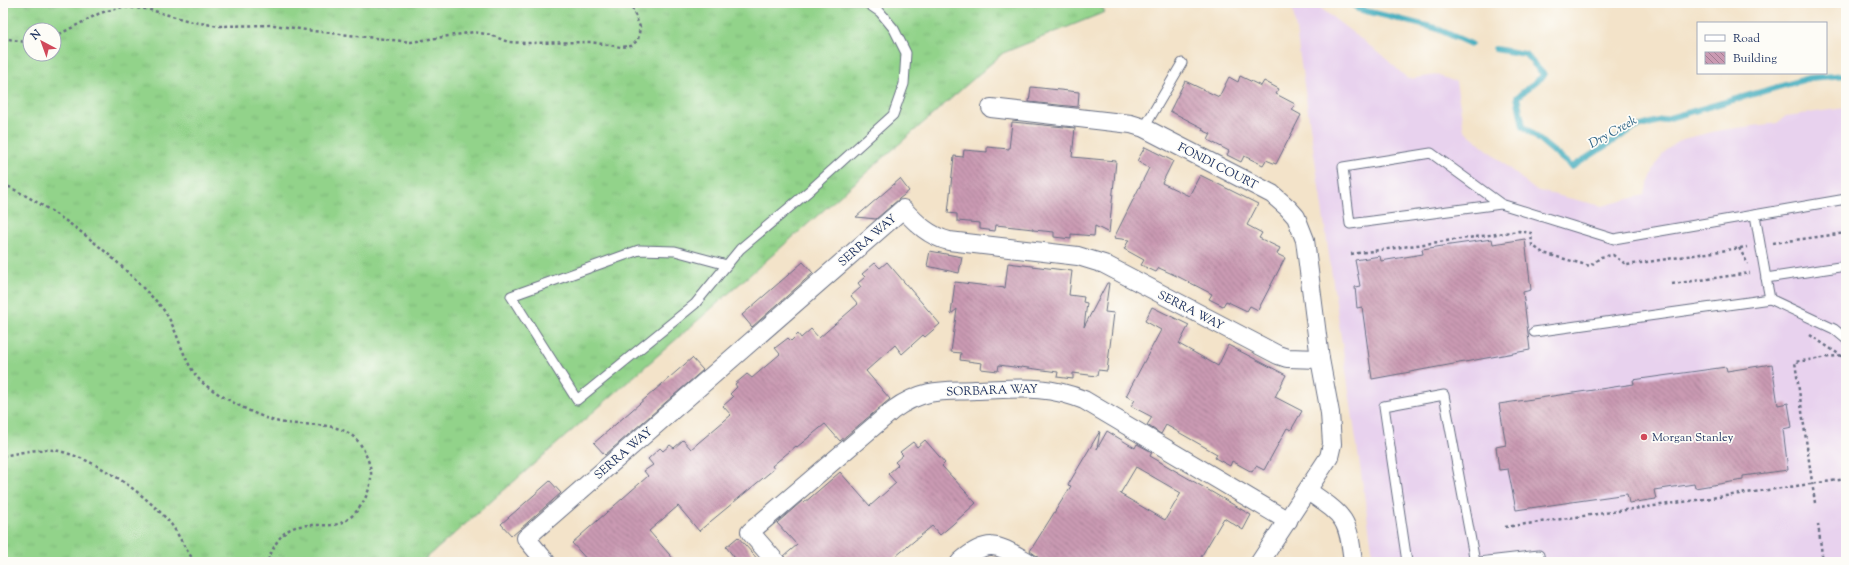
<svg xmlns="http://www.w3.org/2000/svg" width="1849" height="565" viewBox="0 0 1849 565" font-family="'Sorts Mill Goudy',serif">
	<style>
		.built { fill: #e8d2ee }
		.grass { fill: url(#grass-tufts); stroke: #568174; fill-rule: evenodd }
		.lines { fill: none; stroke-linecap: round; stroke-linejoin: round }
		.stream { stroke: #3daabc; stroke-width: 6 }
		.building { fill: url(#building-back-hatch); fill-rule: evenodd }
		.lane-casing { stroke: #676e83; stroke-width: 11 }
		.street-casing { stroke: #676e83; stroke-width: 20 }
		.path { stroke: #676e83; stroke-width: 2.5; stroke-dasharray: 3 3; stroke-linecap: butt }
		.lane { stroke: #fff; stroke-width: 9 }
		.street { stroke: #fff; stroke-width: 18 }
		.poi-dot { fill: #d1495b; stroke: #fdfcf7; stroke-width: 1.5 }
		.labels { text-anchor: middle; stroke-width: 3.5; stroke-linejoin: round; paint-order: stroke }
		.street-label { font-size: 12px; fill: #1b2f5e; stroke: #fdfcf7 }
		.poi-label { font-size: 12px; fill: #1b2f5e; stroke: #fdfcf7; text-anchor: start }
		.water-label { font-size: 13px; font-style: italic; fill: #296084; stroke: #fdfcf7 }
	</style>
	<defs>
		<pattern id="grass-tufts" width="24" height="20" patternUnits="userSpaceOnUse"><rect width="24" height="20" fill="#92d38a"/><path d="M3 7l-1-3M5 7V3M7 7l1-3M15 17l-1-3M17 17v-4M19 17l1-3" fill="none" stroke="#7db57a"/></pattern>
		<pattern id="building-back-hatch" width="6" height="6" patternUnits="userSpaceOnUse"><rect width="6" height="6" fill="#ca9ab2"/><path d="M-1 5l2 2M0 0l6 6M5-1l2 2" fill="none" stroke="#a37e94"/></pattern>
	</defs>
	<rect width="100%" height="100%" fill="#fdfcf7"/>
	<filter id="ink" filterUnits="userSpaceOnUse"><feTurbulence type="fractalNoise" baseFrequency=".025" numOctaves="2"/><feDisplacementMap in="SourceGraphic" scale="8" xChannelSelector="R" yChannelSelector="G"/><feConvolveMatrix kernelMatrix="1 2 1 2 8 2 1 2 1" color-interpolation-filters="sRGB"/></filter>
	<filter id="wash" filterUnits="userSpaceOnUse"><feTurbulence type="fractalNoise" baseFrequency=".012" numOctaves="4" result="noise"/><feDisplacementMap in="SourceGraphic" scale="16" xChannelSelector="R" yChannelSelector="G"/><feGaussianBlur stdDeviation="0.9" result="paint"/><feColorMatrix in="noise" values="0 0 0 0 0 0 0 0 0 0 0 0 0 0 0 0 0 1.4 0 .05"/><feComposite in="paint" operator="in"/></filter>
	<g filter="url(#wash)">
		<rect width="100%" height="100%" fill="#f3e3c9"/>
		<polygon class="built" points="1292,3 1314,3 1383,56 1408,79 1437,75 1456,82 1464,130 1535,190 1602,206 1644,195 1656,164 1666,150 1683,139 1721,130 1777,123 1786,116 1846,108 1846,562 1374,562"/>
		<path class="grass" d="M3,3H1098L1105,12L1003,53L422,562H3ZM30,30H54V54H30Z"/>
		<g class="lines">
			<g class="stream">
				<polyline points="1353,3 1358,9 1435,28 1471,44"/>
				<polyline points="1495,49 1525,54 1544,75 1517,97 1523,126 1572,167 1634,128 1810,78 1846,75"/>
			</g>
		</g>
		<g id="blocks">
			<g class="building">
				<polygon points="1240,76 1261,86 1264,81 1279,89 1276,94 1295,104 1292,110 1301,115 1276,164 1266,160 1263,165 1244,156 1241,162 1227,155 1229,151 1208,140 1211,134 1202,130 1203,128 1170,111 1185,81 1219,97 1229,77 1238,82"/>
				<polygon points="1031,87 1079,92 1078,107 1029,102"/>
				<polygon points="1012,122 1075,128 1072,157 1116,161 1109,233 1095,226 1094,236 1071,234 1071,239 1054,237 1054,232 1033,230 1033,229 996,225 995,231 980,229 980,223 957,221 957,214 948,213 954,156 963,157 964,150 987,152 987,147 1009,149"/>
				<polygon points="1145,147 1173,161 1162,183 1189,196 1200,175 1258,204 1247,225 1262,233 1259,238 1280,248 1277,254 1285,258 1258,310 1250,306 1247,311 1226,301 1223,306 1209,299 1212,294 1179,277 1159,268 1156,272 1141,265 1144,260 1124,249 1129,240 1114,238 1149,168 1137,161"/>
				<polygon points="900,179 909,191 899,199 876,219 856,217"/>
				<polygon points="1492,239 1493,244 1525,239 1531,290 1523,292 1530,350 1372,379 1362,307 1357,308 1355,287 1360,286 1355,260 1380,256 1381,261 1423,254 1422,249"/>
				<polygon points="930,251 962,257 959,273 927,266"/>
				<polygon points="803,262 813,273 752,327 742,315"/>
				<polygon points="887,262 940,324 925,337 923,335 902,354 895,345 866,371 890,399 840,441 825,424 797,447 796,446 772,466 774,469 699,531 678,506 649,531 676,562 589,562 572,543 648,476 644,471 653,465 648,459 660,448 663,451 670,445 674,448 683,440 691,449 731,415 723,406 733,397 730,394 737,387 735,384 747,374 752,378 780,354 775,348 788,338 791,341 798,334 801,338 811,329 819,338 858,304 851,296 861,287 858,283 865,277 862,274 875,263 880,268"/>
				<polygon points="1008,263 1072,271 1069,295 1084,297 1083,302 1087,303 1084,327 1107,283 1109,283 1105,312 1114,313 1107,371 1098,370 1097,376 1073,373 1073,379 1057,377 1058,372 1021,367 1021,368 999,365 998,371 981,369 982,363 960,360 961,353 951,352 957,309 951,314 955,282 1005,288"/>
				<polygon points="1152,307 1189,325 1179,344 1218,366 1228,345 1286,375 1275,397 1302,411 1291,430 1287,428 1264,470 1256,466 1252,472 1232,461 1230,466 1215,458 1217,454 1166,425 1161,434 1147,425 1152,417 1131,406 1135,400 1126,396 1161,330 1145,321"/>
				<polygon points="692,358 703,370 605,455 594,443"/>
				<polygon points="1772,364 1778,405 1788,403 1792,427 1783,429 1788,470 1743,476 1743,480 1695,488 1694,484 1654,490 1656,499 1629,503 1627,494 1516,510 1508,469 1499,470 1496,447 1506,445 1499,404 1634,384 1633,380 1726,367 1727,371"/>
				<path d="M1100,431L1097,449L1107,431L1135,448L1137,444L1152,452L1150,456L1251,515L1243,530L1224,518L1198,562H1042L1038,559L1037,556L1030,551L1071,486L1068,485ZM1136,467L1181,493L1165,520L1120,494Z"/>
				<polygon points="925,440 945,463 942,466 976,503 953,524 940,535 932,526 889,562 786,562 784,556 797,545 777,523 802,501 804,503 840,472 870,506 896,483 888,474 898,465 895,462 903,455 900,452 913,442 917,447"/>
				<polygon points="550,481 561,493 512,536 501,524"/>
				<polygon points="738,537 760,562 738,562 726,547"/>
			</g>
		</g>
	</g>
	<g filter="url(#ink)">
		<use href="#blocks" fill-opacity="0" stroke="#676e83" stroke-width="1"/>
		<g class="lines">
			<g class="lane-casing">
				<g id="lane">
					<polyline points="1144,128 1182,63"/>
					<polyline points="1501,204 1431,153 1343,167 1350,224 1501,204 1614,239 1846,199"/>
					<polyline points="1755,215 1766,278 1846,266"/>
					<polyline points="727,265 675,251 639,250 511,296 577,400 695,304 740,249 809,191 893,115 904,84 906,53 894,29 880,12 867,3"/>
					<polyline points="1766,278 1770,299 1834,329 1846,339"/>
					<polyline points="1534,332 1770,299"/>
					<polyline points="1407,562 1384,406 1444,395 1475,562"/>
					<polyline points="1479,562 1539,555 1540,562"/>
				</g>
			</g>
			<g class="street-casing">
				<g id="street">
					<polyline points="991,108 1131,124 1144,128 1272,194 1288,208 1296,217 1305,240 1320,359 1330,413 1332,444 1329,457 1260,562"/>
					<path d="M1308,491C1344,516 1348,517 1353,562"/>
					<path d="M546,562L526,538L903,209C917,224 929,236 949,241L1078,256L1104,264L1278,355L1287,358L1320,359"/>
					<path d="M776,562L750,532L893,410C904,402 916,396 929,393C944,390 960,391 975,390C1016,389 1045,384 1084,400L1288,521"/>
					<path d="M960,562C989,537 998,545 1028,562"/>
				</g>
			</g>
			<g class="path">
				<polyline points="54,37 100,13 122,7 147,9 193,22 219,26 274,25 313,31 411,42 474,32 491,35 508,42 526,43 591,42 621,47 631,46 638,40 640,27 630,3"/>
				<polyline points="3,38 30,43"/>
				<path d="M3,184C55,209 104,246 143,288C151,296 159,303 165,312C182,337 183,372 211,389C229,401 255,415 275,421C306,429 349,415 365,453C368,460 372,469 371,478C370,496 354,523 333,525C318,526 298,522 286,532C276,539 272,552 267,562"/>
				<polyline points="1773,243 1846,233"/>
				<polyline points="1739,248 1748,264"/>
				<polyline points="1351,254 1519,231 1531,233 1532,245 1543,253 1590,266 1601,257 1613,255 1627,265 1747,247"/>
				<polyline points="1672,284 1750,273"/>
				<polyline points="1810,335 1846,359"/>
				<path d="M3,456C19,453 38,448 54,450C94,457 145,493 171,524C180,536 185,551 196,562"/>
				<polyline points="1815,503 1795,362 1843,355"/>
				<polyline points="1818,524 1823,562"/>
				<polyline points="1505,527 1846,479"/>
			</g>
			<use href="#lane" class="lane"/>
			<use href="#street" class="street"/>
		</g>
	</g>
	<circle class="poi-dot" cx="1644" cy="437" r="4"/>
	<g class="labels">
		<g class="street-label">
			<text transform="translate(1218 166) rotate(27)" y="4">FONDI COURT</text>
			<text transform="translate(867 240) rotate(-41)" y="4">SERRA WAY</text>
			<text transform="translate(1191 310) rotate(27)" y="4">SERRA WAY</text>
			<text transform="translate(992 390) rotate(-2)" y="4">SORBARA WAY</text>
			<text transform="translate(623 453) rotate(-41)" y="4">SERRA WAY</text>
		</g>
		<g class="poi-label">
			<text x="1652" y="441">Morgan Stanley</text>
		</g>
		<g class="water-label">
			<text transform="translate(1612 131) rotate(-29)" y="5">Dry Creek</text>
		</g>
	</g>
	<rect width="1849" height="565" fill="none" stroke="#fdfcf7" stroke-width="16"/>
	<rect x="1697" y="22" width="130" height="52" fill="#fdfcf7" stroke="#a3aaba"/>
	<rect x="1705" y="35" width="20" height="6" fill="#ffffff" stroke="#a3aaba"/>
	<text x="1733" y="42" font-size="12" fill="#1b2f5e">Road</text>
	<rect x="1705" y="52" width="20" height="12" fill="url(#building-back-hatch)" stroke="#a3aaba"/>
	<text x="1733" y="62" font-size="12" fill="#1b2f5e">Building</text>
	<g transform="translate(42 42) rotate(319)"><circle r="19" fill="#fdfcf7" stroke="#a3aaba"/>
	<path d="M0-3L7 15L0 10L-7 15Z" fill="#d1495b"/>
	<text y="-6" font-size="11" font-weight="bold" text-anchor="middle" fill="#1b2f5e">N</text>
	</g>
</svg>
